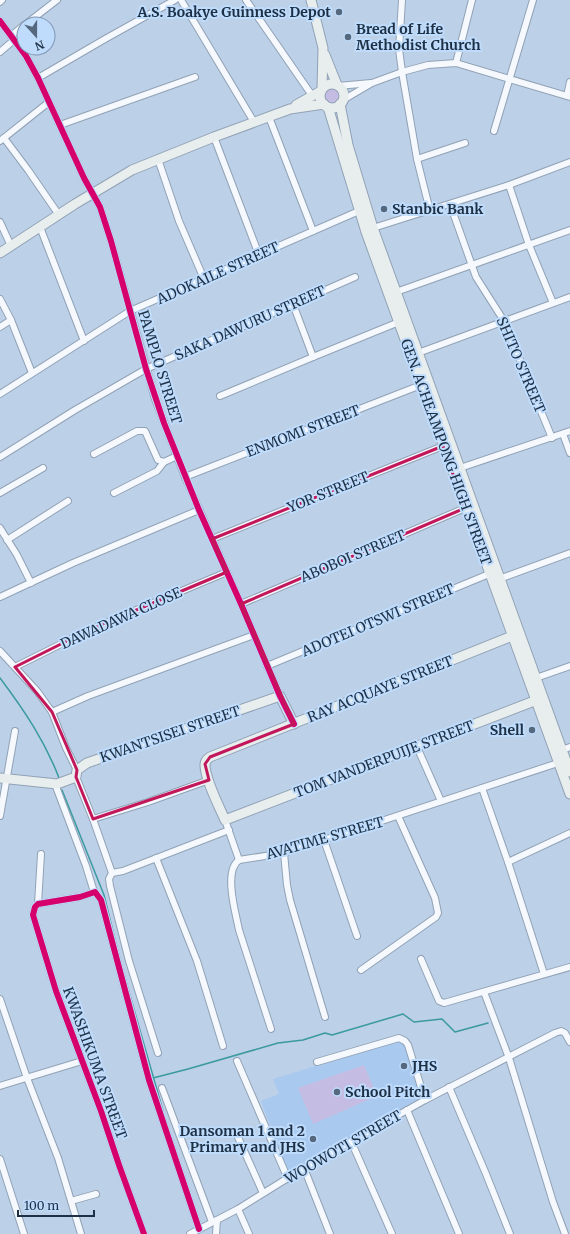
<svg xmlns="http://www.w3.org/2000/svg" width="570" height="1234" viewBox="0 0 570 1234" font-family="Merriweather,serif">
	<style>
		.built { fill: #a9c9ef }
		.green { fill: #c4bce3 }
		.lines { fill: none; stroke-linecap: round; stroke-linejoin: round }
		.stream { stroke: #3a9a9f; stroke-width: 1.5 }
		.street-casing { stroke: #91a2b6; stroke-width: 8 }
		.secondary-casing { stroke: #91a2b6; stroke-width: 11 }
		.street { stroke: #f5f8fc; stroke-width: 6 }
		.secondary { stroke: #e8eded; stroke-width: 9 }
		.cycleway-casing { stroke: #bfdcfd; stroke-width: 8 }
		.cycleway { stroke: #d6006c; stroke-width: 6 }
		.marked { fill: none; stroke: #c2185b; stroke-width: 3; stroke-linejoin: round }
		.poi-dot { fill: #55687e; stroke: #bfdcfd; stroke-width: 1.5 }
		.labels { text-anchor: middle; stroke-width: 4; stroke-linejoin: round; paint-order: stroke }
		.poi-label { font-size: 14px; font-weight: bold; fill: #1d3045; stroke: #bfdcfd; text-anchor: start }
		.street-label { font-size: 14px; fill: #1d3045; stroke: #bfdcfd }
	</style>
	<rect width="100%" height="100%" fill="#bcd0e8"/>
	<polygon class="built" points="401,1040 405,1045 420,1098 289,1177 261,1101 279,1094 273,1079"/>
	<g class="green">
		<circle cx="332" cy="95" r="7"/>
		<polygon points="364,1065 377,1096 313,1124 298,1088"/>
	</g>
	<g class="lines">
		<g class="stream">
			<path d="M0,678C24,710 45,741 59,778"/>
			<polyline points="62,790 104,895 121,964 163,1111"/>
			<polyline points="153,1078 188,1069 278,1043 303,1040 325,1033 332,1035 403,1014 414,1022 442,1019 455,1032 488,1023"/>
		</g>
		<g class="street-casing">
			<g id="street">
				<polyline points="181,0 254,122"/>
				<polyline points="246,0 311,94"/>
				<polyline points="402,0 399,49 402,72 417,159 430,211"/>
				<polyline points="0,2 2,0"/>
				<polyline points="0,21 26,56 38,78 84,178 100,207 111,241 155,399 185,477 241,604 280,696"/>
				<polyline points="26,24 57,0"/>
				<polyline points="11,36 24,25"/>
				<polyline points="0,52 14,40"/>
				<polyline points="456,63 472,0"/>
				<polyline points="38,78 105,39 175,0"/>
				<polyline points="338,86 371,83"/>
				<polyline points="567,96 570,82"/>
				<polyline points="343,100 372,83 402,72 428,65 456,63 570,97"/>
				<polyline points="269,117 313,231"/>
				<polyline points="60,125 195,77"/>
				<polyline points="494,131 533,0"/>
				<polyline points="214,137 259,255"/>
				<polyline points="4,138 28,170 59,215"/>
				<polyline points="0,141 49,102"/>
				<polyline points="158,159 179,221 204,279"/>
				<polyline points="417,159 465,143"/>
				<polyline points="509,185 529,245 553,303"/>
				<polyline points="450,204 476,277 504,321 552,438"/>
				<polyline points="0,222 11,246"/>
				<polyline points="40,227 84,341"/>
				<polyline points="373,228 509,185 570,162"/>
				<polyline points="396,292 570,230"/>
				<polyline points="0,299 11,320 32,373"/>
				<polyline points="293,304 313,357"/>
				<polyline points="0,327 11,320"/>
				<polyline points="418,353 570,297"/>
				<polyline points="0,394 130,311 359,211"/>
				<polyline points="220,396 313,357 399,322"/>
				<polyline points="563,434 570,453"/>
				<polyline points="94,454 137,431 145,431 158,460 164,462 177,456"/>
				<polyline points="0,457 75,410 146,369 355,277"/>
				<polyline points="460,468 570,431"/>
				<polyline points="185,477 421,385"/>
				<polyline points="0,493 43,468"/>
				<polyline points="114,493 157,471 164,462"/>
				<polyline points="0,528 17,555 31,583"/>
				<polyline points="212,539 443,446"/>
				<polyline points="7,540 68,501"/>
				<polyline points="499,579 570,553"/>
				<polyline points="0,597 73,563 199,510"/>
				<polyline points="241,604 465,508"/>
				<polyline points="0,651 37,691 52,712 66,748 77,770"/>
				<polyline points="267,666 489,574"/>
				<polyline points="15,667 91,629 227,572"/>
				<polyline points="536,678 570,666"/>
				<polyline points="52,712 88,696 254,635"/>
				<polyline points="417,747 441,801"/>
				<polyline points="562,750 570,747"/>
				<polyline points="76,777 93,819 112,873"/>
				<polyline points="55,784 86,866 94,892"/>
				<polyline points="482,788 508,862 544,974"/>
				<polyline points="0,816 15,731"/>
				<polyline points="93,819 148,802 209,780"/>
				<polyline points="225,820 239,860"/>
				<polyline points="324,840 357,936"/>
				<polyline points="284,853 287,885 290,900 325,1017"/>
				<polyline points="156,858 197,961 223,1046"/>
				<polyline points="239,860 284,853 558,763"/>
				<path d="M239,860C223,871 236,914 239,930L271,1029"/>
				<polyline points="508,862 570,833"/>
				<polyline points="112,873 109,879 110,886 129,961 158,1053"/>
				<polyline points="112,873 123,871 229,830"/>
				<polyline points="38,904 41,854"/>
				<polyline points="421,959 439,1001 444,1003 570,967"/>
				<polyline points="361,970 436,917 438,913 435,898 398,816"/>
				<polyline points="484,992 509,1058 553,1202 565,1234"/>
				<polyline points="0,999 27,1078 58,1158 81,1234"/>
				<polyline points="237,1061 288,1179"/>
				<polyline points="317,1062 399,1038 405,1041 408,1045 425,1100"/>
				<polyline points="0,1086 82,1061"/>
				<polyline points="449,1087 486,1174 510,1234"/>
				<polyline points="162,1088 212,1222"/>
				<polyline points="407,1110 459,1234"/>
				<polyline points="237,1135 263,1193"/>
				<polyline points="351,1141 392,1234"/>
				<polyline points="0,1159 24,1234"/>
				<polyline points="304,1168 330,1234"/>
				<polyline points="71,1201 96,1194"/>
				<polyline points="238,1209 249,1234"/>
				<polyline points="144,1234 119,1165 101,1111 56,991 33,915 35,907 38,904 80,897 95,892 101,900 149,1080 199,1229"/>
				<polyline points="190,1234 238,1209 304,1168 425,1100 555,1033 561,1031 565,1033 570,1042"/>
				<polyline points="216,1234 217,1220"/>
			</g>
		</g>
		<g class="secondary-casing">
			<g id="secondary">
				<polyline points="311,0 323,48 322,89"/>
				<polyline points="325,55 337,85"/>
				<circle cx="332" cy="96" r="12"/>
				<polyline points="340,104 348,145 373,228 570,772"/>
				<polyline points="296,105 321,91"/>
				<polyline points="328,107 366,232 570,794"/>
				<polyline points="0,253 75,204 132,170 214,137 290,109 324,104"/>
				<path d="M512,636L210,757C207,759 205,761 205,765C205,779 219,806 225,820L542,698"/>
				<polyline points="0,778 57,784 76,777 77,770 87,763 280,696 294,724"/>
			</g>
		</g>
		<use href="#street" class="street"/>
		<use href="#secondary" class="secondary"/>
		<g class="cycleway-casing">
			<g id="cycleway">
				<polyline points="0,21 26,56 38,78 84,178 100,207 111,241 146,369 164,423 199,510 241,604 280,696 294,724"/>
				<polyline points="144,1234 119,1165 101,1111 56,991 33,915 35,907 38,904 80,897 95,892 101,900 149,1080 199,1229"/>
			</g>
		</g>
		<use href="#cycleway" class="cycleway"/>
	</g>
	<path class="marked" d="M443,446L465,508L241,604L294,724L210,757L205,764L209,780L93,819L76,777L77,770L52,712L15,667L91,629L227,572L212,539Z"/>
	<g class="poi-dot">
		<circle cx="339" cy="12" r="4"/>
		<circle cx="348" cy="37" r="4"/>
		<circle cx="384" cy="209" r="4"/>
		<circle cx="532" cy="730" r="4"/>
		<circle cx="404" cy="1066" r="4"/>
		<circle cx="337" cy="1092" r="4"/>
		<circle cx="313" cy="1139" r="4"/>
	</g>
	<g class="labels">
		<g class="poi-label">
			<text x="331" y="17" text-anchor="end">A.S. Boakye Guinness Depot</text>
			<text x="356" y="34">Bread of Life<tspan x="356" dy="16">Methodist Church</tspan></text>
			<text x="392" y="214">Stanbic Bank</text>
			<text x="524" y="735" text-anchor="end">Shell</text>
			<text x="412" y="1071">JHS</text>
			<text x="345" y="1097">School Pitch</text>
			<text x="305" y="1136" text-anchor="end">Dansoman 1 and 2<tspan x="305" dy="16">Primary and JHS</tspan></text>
		</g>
		<g class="street-label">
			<text transform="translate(218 273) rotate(-24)" y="5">ADOKAILE STREET</text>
			<text transform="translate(250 323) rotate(-24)" y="5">SAKA DAWURU STREET</text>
			<text transform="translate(521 365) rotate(67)" y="5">SHITO STREET</text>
			<text transform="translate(160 367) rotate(73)" y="5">PAMPLO STREET</text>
			<text transform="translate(303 431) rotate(-21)" y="5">ENMOMI STREET</text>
			<text transform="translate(446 452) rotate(70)" y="5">GEN. ACHEAMPONG HIGH STREET</text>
			<text transform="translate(328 492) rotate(-22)" y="5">YOR STREET</text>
			<text transform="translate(353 556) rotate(-23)" y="5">ABOBOI STREET</text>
			<text transform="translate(121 618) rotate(-24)" y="5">DAWADAWA CLOSE</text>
			<text transform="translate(378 620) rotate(-23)" y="5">ADOTEI OTSWI STREET</text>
			<text transform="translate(380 689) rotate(-22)" y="5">RAY ACQUAYE STREET</text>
			<text transform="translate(170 734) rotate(-19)" y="5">KWANTSISEI STREET</text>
			<text transform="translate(384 759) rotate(-21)" y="5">TOM VANDERPUIJE STREET</text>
			<text transform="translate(325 838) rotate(-16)" y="5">AVATIME STREET</text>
			<text transform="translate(95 1063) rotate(70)" y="5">KWASHIKUMA STREET</text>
			<text transform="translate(343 1147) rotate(-30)" y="5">WOOWOTI STREET</text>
		</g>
	</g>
	<g transform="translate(36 36) rotate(159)"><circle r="19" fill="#bfdcfd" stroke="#7e97b3"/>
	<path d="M0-3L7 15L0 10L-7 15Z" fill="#55687e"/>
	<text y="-6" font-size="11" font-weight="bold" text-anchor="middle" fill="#1d3045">N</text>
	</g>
	<path d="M18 1210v6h76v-6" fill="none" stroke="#1d3045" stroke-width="2"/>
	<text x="24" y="1210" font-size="12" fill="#1d3045" stroke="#bfdcfd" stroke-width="3" paint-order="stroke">100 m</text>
</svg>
